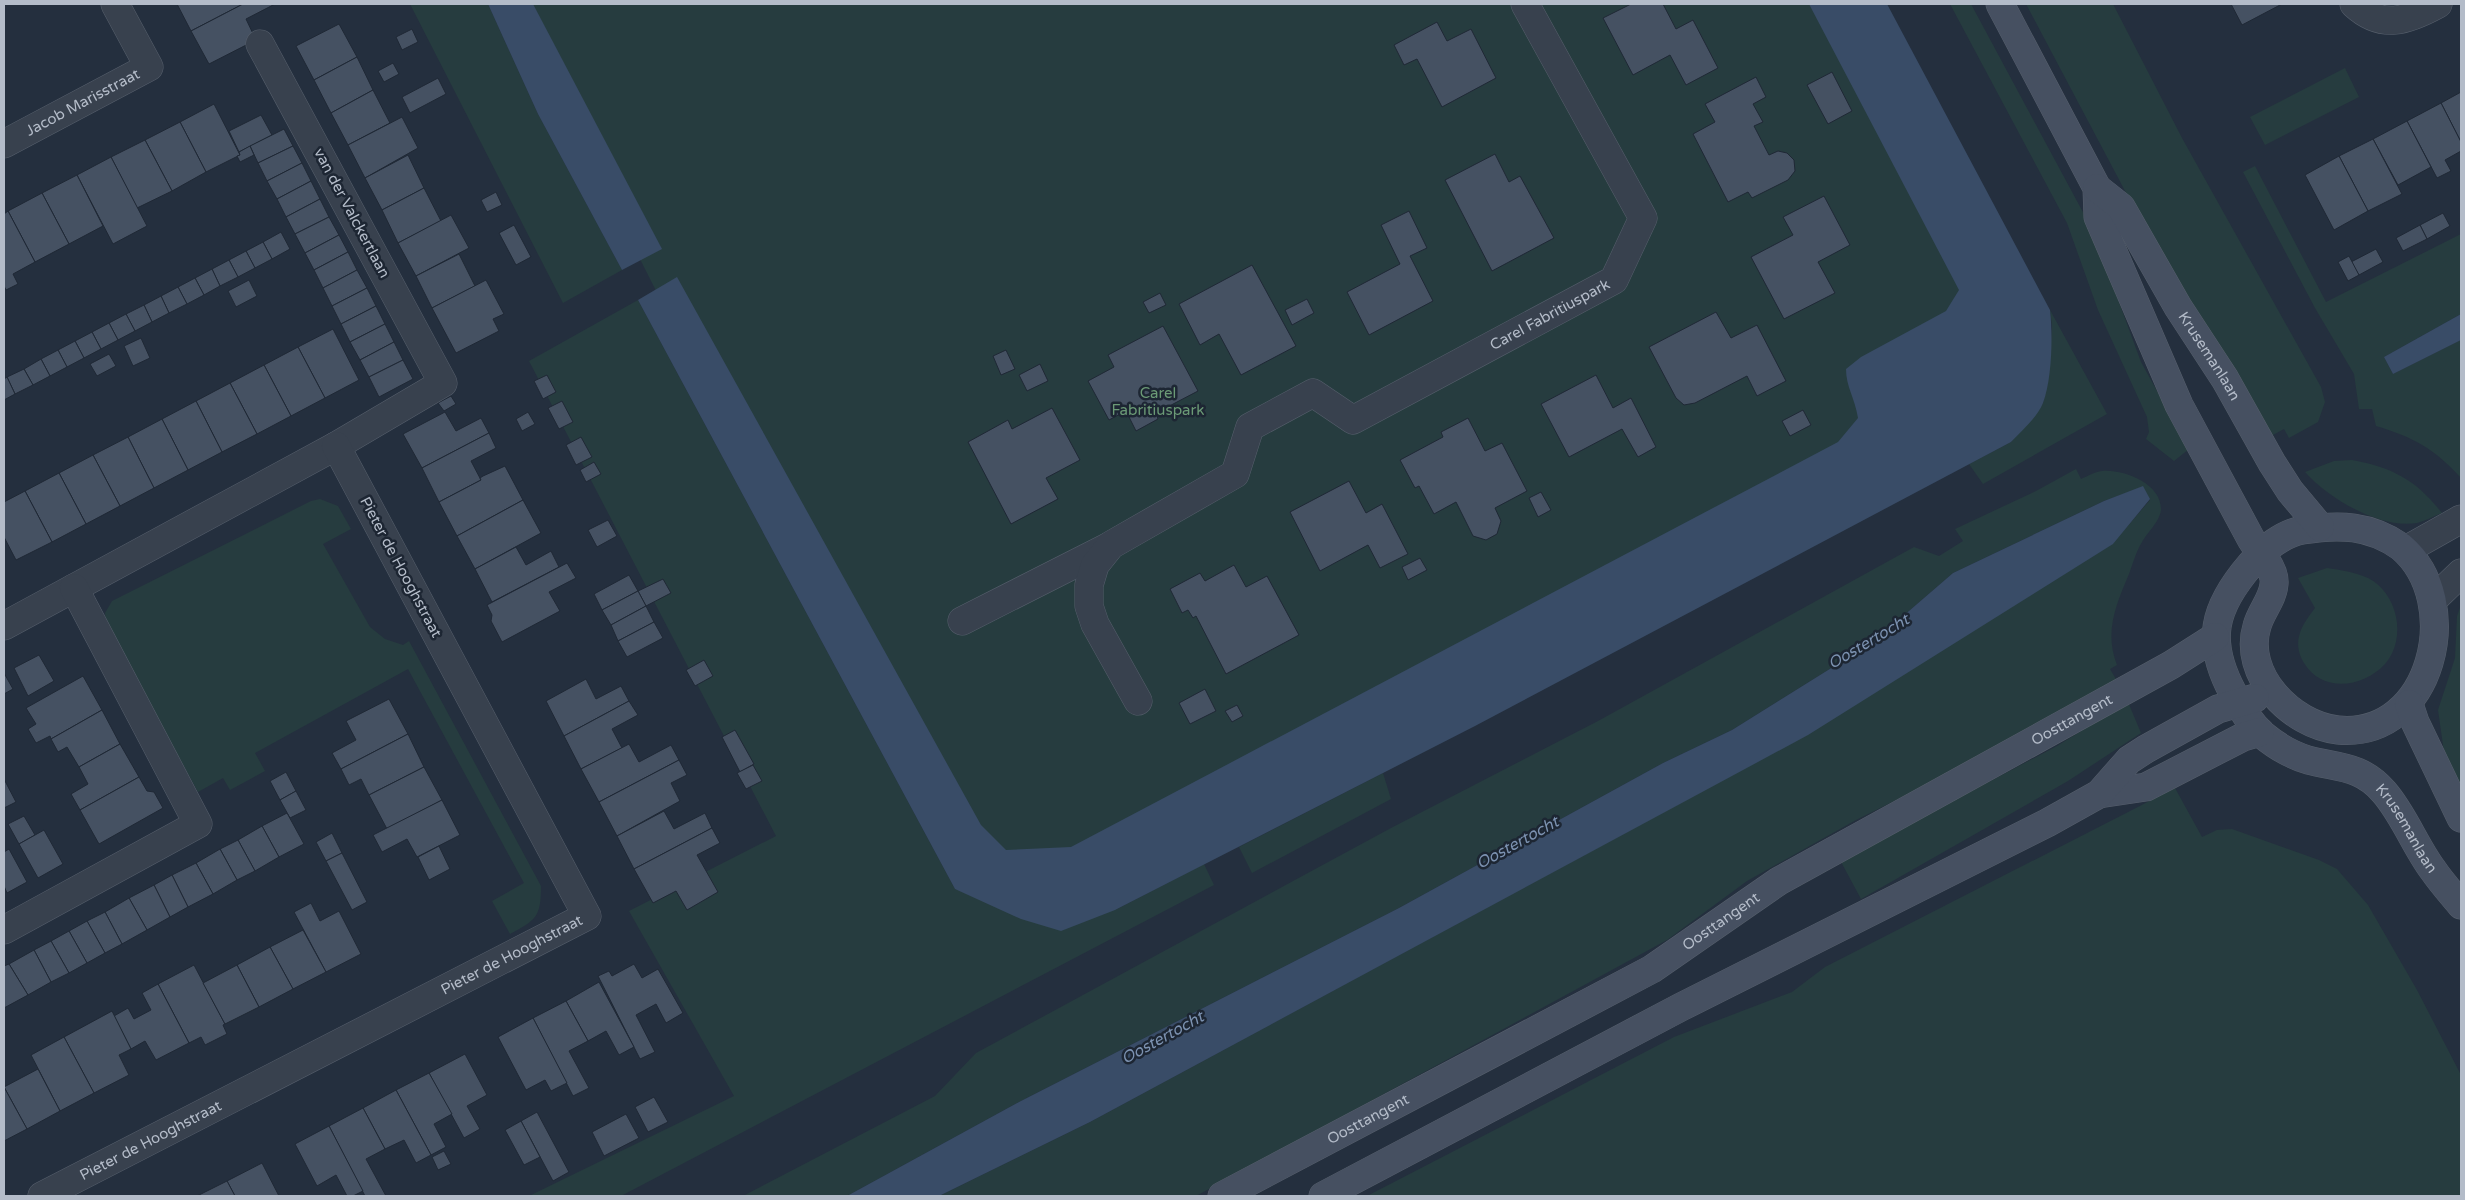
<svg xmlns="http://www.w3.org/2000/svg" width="2465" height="1200" viewBox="0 0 2465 1200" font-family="'Varela Round',sans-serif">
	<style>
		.green { fill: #263c3f }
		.water { fill: #394c67 }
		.building { fill: #455162; stroke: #1f2835 }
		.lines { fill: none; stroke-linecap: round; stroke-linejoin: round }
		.minor-casing { stroke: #565f6c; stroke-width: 29 }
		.secondary-casing { stroke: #565f6c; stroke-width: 29 }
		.minor { stroke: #38414e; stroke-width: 28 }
		.secondary { stroke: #465061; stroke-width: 28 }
		.labels { text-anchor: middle; stroke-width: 5; stroke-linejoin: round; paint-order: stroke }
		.street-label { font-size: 15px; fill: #b4bcc9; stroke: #1d2633 }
		.park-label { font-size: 15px; fill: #6b9a76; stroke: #1d2633 }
		.water-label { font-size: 16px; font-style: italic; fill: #7c92b1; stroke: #1d2633 }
	</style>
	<rect width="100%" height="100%" fill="#242f3e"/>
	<g class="green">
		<polygon points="410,4 488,4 538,114 622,270 563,303"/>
		<polygon points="511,4 1849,4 2037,342 1115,910 1204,864 1214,885 621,1196 529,1196 734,1096 629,911 776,836 529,361 638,300 955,889 959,890"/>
		<polygon points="1950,4 1971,4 2092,229 2141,362 2189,449 2174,461 2146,439 2149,432 2147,417 2098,310 2067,223"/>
		<polygon points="2026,4 2113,4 2182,138 2321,387 2325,402 2318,422 2289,438 2284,429 2271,436 2133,206"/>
		<polygon points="2345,68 2359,97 2265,145 2250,117"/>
		<path d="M2255,166L2326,302L2461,234V314L2384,357L2393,374L2461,340V478C2435,449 2413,437 2376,426L2372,409H2359L2354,374L2315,308L2243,172Z"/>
		<polygon points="2050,310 2107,414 1983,484 1969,464 2011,442 2043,403 2049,372 2052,326"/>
		<path d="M2352,460C2394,468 2416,480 2442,513C2434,516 2425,521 2417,523C2380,529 2329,499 2305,472L2334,461Z"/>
		<path d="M2076,469L2081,479C2088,476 2094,472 2102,471C2123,469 2161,483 2161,509C2161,520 2147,533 2142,542C2136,552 2133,563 2129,574C2116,605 2104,632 2117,665L2110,669L2117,681L2017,740L1856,820L1747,881L1667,940L1196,1196H939L1090,1122L1808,734L2112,544L2150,500L2143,487L2104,501L1953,573L1873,642L1732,730L1663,763L1399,908L1019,1102L847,1196H743L935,1096L976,1053L1391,828L1598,721L1914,547L1939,556L1963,541L1955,529L2036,491Z"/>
		<path d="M320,499L338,506L351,529L323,544L370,627L385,639L403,645L409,641L541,886C541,917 536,920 510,934L492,901L524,883L408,669L255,753L265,771L230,790L223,778L198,792L106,625L105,613L112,601L311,501Z"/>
		<path d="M2327,568C2340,570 2355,572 2368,578C2397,592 2408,638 2385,664C2363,688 2322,693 2304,663C2291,641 2302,625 2315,608L2298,578Z"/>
		<polygon points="2461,605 2461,788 2444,752 2438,710 2455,658 2457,616"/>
		<polygon points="2128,702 2141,733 2068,781 1861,899 1840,860 2057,746"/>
		<polygon points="1383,773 1391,799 1252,873 1239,847"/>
		<polygon points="2175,788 2202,837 2217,830 2232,829 2319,860 2337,869 2368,905 2417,990 2461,1075 2461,1196 1367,1196 1674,1037 1792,992 1825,967"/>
	</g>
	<g class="water">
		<polygon points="488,4 533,4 662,249 622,270 538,114"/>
		<path d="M1809,4H1887L2050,310C2053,335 2052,379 2043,403C2037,418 2022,430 2011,442L1475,726L1115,910L1061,931L1021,919L955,889L638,300L677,277L981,825L1006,850L1071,847L1838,442L1858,418C1855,398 1846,387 1846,369L1861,357L1946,311L1959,290Z"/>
		<polygon points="2461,314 2461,340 2393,374 2384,357"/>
		<polygon points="2143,486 2150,499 2113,544 1808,735 1090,1122 939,1196 847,1196 1019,1102 1399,908 1663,763 1732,730 1873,642 1953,573 2104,501"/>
	</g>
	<g class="building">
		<polygon points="177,4 243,4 191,31"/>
		<polygon points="243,4 275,4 246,19 256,40 209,64 191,31"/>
		<polygon points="1631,4 1663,4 1676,29 1693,20 1718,68 1686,85 1670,55 1633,75 1603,18"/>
		<polygon points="2231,4 2282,4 2242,25"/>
		<polygon points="1437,22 1447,41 1471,29 1496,78 1442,107 1417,59 1404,65 1394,45"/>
		<polygon points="339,24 357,57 314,80 296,46"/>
		<polygon points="412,29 418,42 402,50 396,37"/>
		<polygon points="357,57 373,90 331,113 314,80"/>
		<polygon points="393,63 399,74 384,82 378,71"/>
		<polygon points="1832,72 1852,111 1828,124 1807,85"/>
		<polygon points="1756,77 1766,97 1753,104 1763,122 1754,126 1769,155 1778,151 1787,153 1794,160 1795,171 1788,180 1752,198 1748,192 1728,202 1693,134 1715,122 1705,104"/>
		<polygon points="438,78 446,94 410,113 402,97"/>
		<polygon points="373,90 390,123 348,145 331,113"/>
		<polygon points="2461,92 2461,142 2441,103"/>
		<polygon points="2441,103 2461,142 2461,151 2445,160 2451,171 2437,178 2407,121"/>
		<polygon points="214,104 240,155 206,172 180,122"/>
		<polygon points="261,115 272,135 239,152 229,131"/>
		<polygon points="402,117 418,148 365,178 348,145"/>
		<polygon points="2407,121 2431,167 2398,185 2373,139"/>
		<polygon points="180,122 206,172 172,191 145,140"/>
		<polygon points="284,129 293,146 258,163 250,146"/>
		<polygon points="2373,139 2402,194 2368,211 2339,156"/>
		<polygon points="145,140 172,191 137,208 111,157"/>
		<polygon points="250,146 254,155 240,162 237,156 240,155 239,152"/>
		<polygon points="293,146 302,163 267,181 258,163"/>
		<polygon points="1495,154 1509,182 1520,176 1554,238 1492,271 1445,180"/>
		<polygon points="408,155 424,188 382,210 365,178"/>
		<polygon points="2339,156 2368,211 2334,230 2305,175"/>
		<polygon points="111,157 147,226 113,244 77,175"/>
		<polygon points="302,163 311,181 277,199 267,181"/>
		<polygon points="77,175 103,226 69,244 42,193"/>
		<polygon points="311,181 320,199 286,217 277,199"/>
		<polygon points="424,188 441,221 398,243 382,210"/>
		<polygon points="496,192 502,205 487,212 481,200"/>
		<polygon points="42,193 69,244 35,262 8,211"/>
		<polygon points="1824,196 1850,245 1818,262 1835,293 1784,319 1751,257 1793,235 1783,217"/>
		<polygon points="320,199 329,217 295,234 286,217"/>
		<polygon points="8,211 35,262 13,274 18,284 6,290 4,286 4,214"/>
		<polygon points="1409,211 1427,248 1410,256 1433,301 1369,335 1347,292 1400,264 1381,225"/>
		<polygon points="2443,213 2450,226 2427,239 2420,225"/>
		<polygon points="451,215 469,248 416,276 398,243"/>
		<polygon points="329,217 339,235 305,253 295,234"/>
		<polygon points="514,225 531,257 516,265 499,233"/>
		<polygon points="2420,225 2427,239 2403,251 2396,238"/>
		<polygon points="281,232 290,249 272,259 263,242"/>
		<polygon points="339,235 348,252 314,270 305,253"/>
		<polygon points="263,242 272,259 255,268 246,251"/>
		<polygon points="2376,249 2383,262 2359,275 2351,262"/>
		<polygon points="246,251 255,268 238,277 229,260"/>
		<polygon points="348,252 357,270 323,288 314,270"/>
		<polygon points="459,254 475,286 432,308 416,276"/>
		<polygon points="2349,256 2359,275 2348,281 2338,262"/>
		<polygon points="229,260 238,277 220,286 212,269"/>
		<polygon points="1252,265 1296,346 1241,375 1219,334 1200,345 1179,304"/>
		<polygon points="212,269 220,286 204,295 195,278"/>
		<polygon points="357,270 367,288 332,306 323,288"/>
		<polygon points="195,278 204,295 187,304 178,287"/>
		<polygon points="249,280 257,296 236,307 228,291"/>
		<polygon points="486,280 504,314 493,319 499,331 456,353 432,308"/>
		<polygon points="178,287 187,304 169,313 161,296"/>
		<polygon points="367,288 376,306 341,324 332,306"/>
		<polygon points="1160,293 1166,305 1149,313 1143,302"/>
		<polygon points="161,296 169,313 152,322 144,305"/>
		<polygon points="1307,299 1314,313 1292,325 1285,310"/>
		<polygon points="144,305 152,322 135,331 126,314"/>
		<polygon points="376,306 385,324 350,342 341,324"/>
		<polygon points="1716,312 1731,338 1757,325 1786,381 1757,396 1747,376 1695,403 1684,405 1676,398 1649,347"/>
		<polygon points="126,314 135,331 118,340 109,323"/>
		<polygon points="109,323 118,340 101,349 92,332"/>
		<polygon points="385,324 394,342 360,360 350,342"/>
		<polygon points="1163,326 1198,391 1156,413 1158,419 1136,431 1126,411 1109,420 1088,381 1114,367 1108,355"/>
		<polygon points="333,329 359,380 325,398 298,347"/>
		<polygon points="92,332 101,349 84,358 75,341"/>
		<polygon points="141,338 150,358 133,366 124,346"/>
		<polygon points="75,341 84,358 67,367 58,350"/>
		<polygon points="394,342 403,360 369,377 360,360"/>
		<polygon points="298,347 325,398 291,416 264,365"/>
		<polygon points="58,350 67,367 50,376 41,359"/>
		<polygon points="1006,350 1015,369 1001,375 993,356"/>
		<polygon points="109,354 116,366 97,376 90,364"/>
		<polygon points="41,359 50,376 33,385 24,369"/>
		<polygon points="403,360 413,379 379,397 369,377"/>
		<polygon points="1040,364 1048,381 1027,391 1019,375"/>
		<polygon points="264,365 291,416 257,434 230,383"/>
		<polygon points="24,369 33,385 15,394 7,377"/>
		<polygon points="547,375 556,392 543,399 534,381"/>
		<polygon points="1596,375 1613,408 1631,398 1656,447 1638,457 1622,429 1569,457 1541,404"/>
		<polygon points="7,377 15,394 4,400 4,379"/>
		<polygon points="230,383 257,434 222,452 196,401"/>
		<polygon points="451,396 456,404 444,411 438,403"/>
		<polygon points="196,401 222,452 188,470 162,419"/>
		<polygon points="562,401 573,422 559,429 548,408"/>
		<polygon points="1052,408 1080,460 1046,478 1058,499 1011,524 968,442 1008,420 1012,429"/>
		<polygon points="1803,410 1811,425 1790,436 1782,421"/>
		<polygon points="445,412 456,431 481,418 489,433 422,468 403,434"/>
		<polygon points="528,412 535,424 522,431 516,419"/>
		<polygon points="1468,418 1485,451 1502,443 1527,491 1495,508 1501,521 1497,534 1486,540 1473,536 1456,502 1434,514 1419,486 1415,488 1400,460 1443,437 1441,432"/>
		<polygon points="162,419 188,470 154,488 128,437"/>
		<polygon points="489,433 496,448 471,461 481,480 439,502 422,468"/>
		<polygon points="128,437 154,488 120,506 93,455"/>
		<polygon points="581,437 592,457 576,465 566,445"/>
		<polygon points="93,455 120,506 86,524 59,473"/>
		<polygon points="594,462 601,474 586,482 580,470"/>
		<polygon points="505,466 523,500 457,536 439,502 481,480 480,478 483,476"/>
		<polygon points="59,473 86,524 52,542 25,491"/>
		<polygon points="1349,481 1366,513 1382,504 1408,554 1380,568 1368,545 1320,571 1290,512"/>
		<polygon points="25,491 52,542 16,560 4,537 4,502"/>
		<polygon points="1541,492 1551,510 1538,517 1529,498"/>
		<polygon points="523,500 541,533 475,569 457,536"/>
		<polygon points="608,520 617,536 597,547 588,530"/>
		<polygon points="516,547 526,565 551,551 559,567 492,602 475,569"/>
		<polygon points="1420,558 1427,570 1408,580 1402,567"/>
		<polygon points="567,563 576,578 549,592 560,611 502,642 491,621 492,615 487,605"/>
		<polygon points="1234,565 1246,587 1267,576 1299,635 1226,674 1196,616 1193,618 1188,610 1182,613 1170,589 1200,573 1205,581"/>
		<polygon points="629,575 638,591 602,610 594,594"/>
		<polygon points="663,579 671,593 646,606 638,591"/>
		<polygon points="638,591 646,606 611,625 602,610"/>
		<polygon points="646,606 654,622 618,641 611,625"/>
		<polygon points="654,622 663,638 627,657 618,641"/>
		<polygon points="39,655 54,681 28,696 14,668"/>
		<polygon points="704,660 713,676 695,686 686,670"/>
		<polygon points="4,673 13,689 4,694"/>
		<polygon points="83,676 102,710 51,739 50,736 36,743 28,729 36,724 26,708"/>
		<polygon points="586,679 596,699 621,686 629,701 564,736 546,701"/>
		<polygon points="1205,689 1216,711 1190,724 1179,703"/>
		<polygon points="389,699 408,734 341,769 332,753 356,740 346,721"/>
		<polygon points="629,701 638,715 612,729 622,748 581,769 564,736"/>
		<polygon points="1237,705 1243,716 1232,722 1225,711"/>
		<polygon points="102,710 120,744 79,767 67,747 58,752 51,739"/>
		<polygon points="735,730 754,764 740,772 722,737"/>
		<polygon points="408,734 424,767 369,795 361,779 349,785 341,769"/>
		<polygon points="120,744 139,777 80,810 71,794 88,784 79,767"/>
		<polygon points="629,744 639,762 671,745 679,760 599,802 581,769"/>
		<polygon points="679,760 687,775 671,783 680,801 617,836 599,802"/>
		<polygon points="753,765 762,781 746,789 737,773"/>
		<polygon points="424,767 442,800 387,829 369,795"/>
		<polygon points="286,772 296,791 280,800 270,781"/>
		<polygon points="139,777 147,791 154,792 163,808 99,844 80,810"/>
		<polygon points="4,779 16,802 4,808"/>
		<polygon points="296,791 306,810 290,818 280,800"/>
		<polygon points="442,800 460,835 417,857 407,839 382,852 373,835"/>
		<polygon points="664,811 674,829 705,813 712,828 634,869 617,836"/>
		<polygon points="287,813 304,844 279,857 262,826"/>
		<polygon points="24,816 35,835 19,844 8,824"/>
		<polygon points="262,826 279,857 255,871 238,840"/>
		<polygon points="712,828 720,843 697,855 718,892 687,910 676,891 653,903 634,869"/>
		<polygon points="44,830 63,864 38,878 19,844"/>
		<polygon points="332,833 342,853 326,861 316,842"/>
		<polygon points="238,840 255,871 237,880 220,849"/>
		<polygon points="439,846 450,869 429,880 418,857"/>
		<polygon points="9,849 27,882 7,893 4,886 4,852"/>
		<polygon points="220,849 237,880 213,894 196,863"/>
		<polygon points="342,853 367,902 352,910 326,861"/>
		<polygon points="196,863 213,894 188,907 172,875"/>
		<polygon points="172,875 188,907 170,917 154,885"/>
		<polygon points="154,885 170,917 147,930 129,898"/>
		<polygon points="129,898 147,930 122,944 105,912"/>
		<polygon points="311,903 320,921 339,911 361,954 326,972 294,912"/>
		<polygon points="105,912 122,944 105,953 87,921"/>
		<polygon points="87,921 105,953 87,963 69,931"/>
		<polygon points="303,930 326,972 293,989 270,947"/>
		<polygon points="69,931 87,963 69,973 51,941"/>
		<polygon points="51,941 69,973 51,982 34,950"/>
		<polygon points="270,947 293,989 259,1007 237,965"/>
		<polygon points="34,950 51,982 28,995 9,964"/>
		<polygon points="9,964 28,995 4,1008 4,966"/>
		<polygon points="634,964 642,978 658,969 683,1013 666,1023 656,1004 636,1015 655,1052 640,1059 598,976 609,971 612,976"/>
		<polygon points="194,965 225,1024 223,1025 227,1034 205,1045 201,1037 189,1043 158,984"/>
		<polygon points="237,965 259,1007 225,1024 203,983"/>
		<polygon points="599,982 634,1047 619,1055 606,1031 588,1041 566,1001"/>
		<polygon points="158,984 189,1043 156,1060 145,1041 131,1049 114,1016 128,1008 134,1019 151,1010 142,993"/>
		<polygon points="566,1001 588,1041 569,1051 589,1088 573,1096 533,1018"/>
		<polygon points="112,1011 131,1049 119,1055 129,1075 94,1093 64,1037"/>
		<polygon points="533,1018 567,1083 551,1091 545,1080 526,1090 498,1037"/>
		<polygon points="64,1037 94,1093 60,1111 31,1055"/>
		<polygon points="465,1054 487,1095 467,1106 480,1129 464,1138 429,1073"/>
		<polygon points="38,1069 60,1111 27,1129 4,1087"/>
		<polygon points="429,1073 452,1114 434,1124 446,1147 431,1155 396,1090"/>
		<polygon points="4,1087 27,1129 4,1141"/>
		<polygon points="396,1090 431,1155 416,1163 404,1140 385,1149 363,1108"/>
		<polygon points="654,1097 668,1122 648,1132 635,1107"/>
		<polygon points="363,1108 385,1149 366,1159 386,1196 365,1196 329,1126"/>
		<polygon points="537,1112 569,1172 553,1181 521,1121"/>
		<polygon points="626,1114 639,1138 604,1156 592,1132"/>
		<polygon points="521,1121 540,1157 524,1165 505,1130"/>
		<polygon points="329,1126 363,1191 353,1196 347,1196 336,1175 317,1186 295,1144"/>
		<polygon points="444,1151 451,1164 438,1170 432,1157"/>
		<polygon points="262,1163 279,1196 235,1196 227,1181"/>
		<polygon points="227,1181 235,1196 197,1196"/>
	</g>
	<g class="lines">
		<g class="minor-casing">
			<g id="minor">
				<path d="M2354,4C2382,30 2407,21 2438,4"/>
				<path id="s1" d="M4,144L149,67L115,4"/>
				<polyline points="2406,550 2461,519"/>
				<polyline points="2437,596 2461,573"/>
				<polyline points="962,621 1108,547"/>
				<polyline points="4,626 336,446 443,383 260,44"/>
				<path id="s2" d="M1138,701L1095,624L1089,606V585L1095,565L1111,545L1235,474L1250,427L1313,393L1353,420L1614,280L1643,218L1525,4"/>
				<polyline points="4,930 198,824 74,588"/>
				<path id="s3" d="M42,1196L587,916L336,446"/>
			</g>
		</g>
		<g class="secondary-casing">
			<g id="secondary">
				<path id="s4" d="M2000,4L2097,188L2098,217L2179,405L2251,539C2258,551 2276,569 2274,584C2273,599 2261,611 2257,626C2242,674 2291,725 2338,730C2433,739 2465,601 2401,547C2370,525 2339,524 2303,530C2284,533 2263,549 2251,564C2213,608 2205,641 2233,693C2240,707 2251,724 2263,735C2275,745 2292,755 2308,760C2337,768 2361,765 2384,792C2404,815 2415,846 2433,870C2441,882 2452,894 2461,905"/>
				<path id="s5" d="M2097,188L2121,207L2178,307L2225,379L2272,463L2290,491L2320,527"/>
				<polyline points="2409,704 2415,722 2461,818"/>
				<polyline points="2099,794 2146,787 2243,737 2260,732"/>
				<path id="s6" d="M1222,1196L1652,969L1779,881L2171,665L2215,637"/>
				<polyline points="1323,1196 1681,1007 2047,823 2099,794 2129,760 2146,749 2218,709 2255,698"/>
			</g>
		</g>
		<use href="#minor" class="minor"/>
		<use href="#secondary" class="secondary"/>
	</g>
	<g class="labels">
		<g class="street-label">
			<text dy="5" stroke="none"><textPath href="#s1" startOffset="89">Jacob Marisstraat</textPath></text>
			<text transform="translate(352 213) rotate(62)" y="5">van der Valckertlaan</text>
			<text dy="5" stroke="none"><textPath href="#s2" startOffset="710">Carel Fabritiuspark</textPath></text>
			<text dy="5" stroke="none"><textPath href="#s5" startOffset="204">Krusemanlaan</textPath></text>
			<text transform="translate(401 567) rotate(62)" y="5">Pieter de Hooghstraat</text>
			<text dy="5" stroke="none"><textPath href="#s6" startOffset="975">Oosttangent</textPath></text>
			<text dy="5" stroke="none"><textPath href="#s4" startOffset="1626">Krusemanlaan</textPath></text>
			<text dy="5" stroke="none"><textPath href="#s6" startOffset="570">Oosttangent</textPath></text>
			<text dy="5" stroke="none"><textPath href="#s3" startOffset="528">Pieter de Hooghstraat</textPath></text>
			<text dy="5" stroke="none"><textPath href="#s6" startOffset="165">Oosttangent</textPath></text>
			<text dy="5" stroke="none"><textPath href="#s3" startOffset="122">Pieter de Hooghstraat</textPath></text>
		</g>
		<g class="park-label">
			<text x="1158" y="398">Carel<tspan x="1158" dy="17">Fabritiuspark</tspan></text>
		</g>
		<g class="water-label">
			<text transform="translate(1868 641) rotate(-31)" y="6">Oostertocht</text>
			<text transform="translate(1517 842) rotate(-29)" y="6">Oostertocht</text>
			<text transform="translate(1162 1037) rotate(-29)" y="6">Oostertocht</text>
		</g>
	</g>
	<rect width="2465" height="1200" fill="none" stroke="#b4bcc9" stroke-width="10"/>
</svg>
